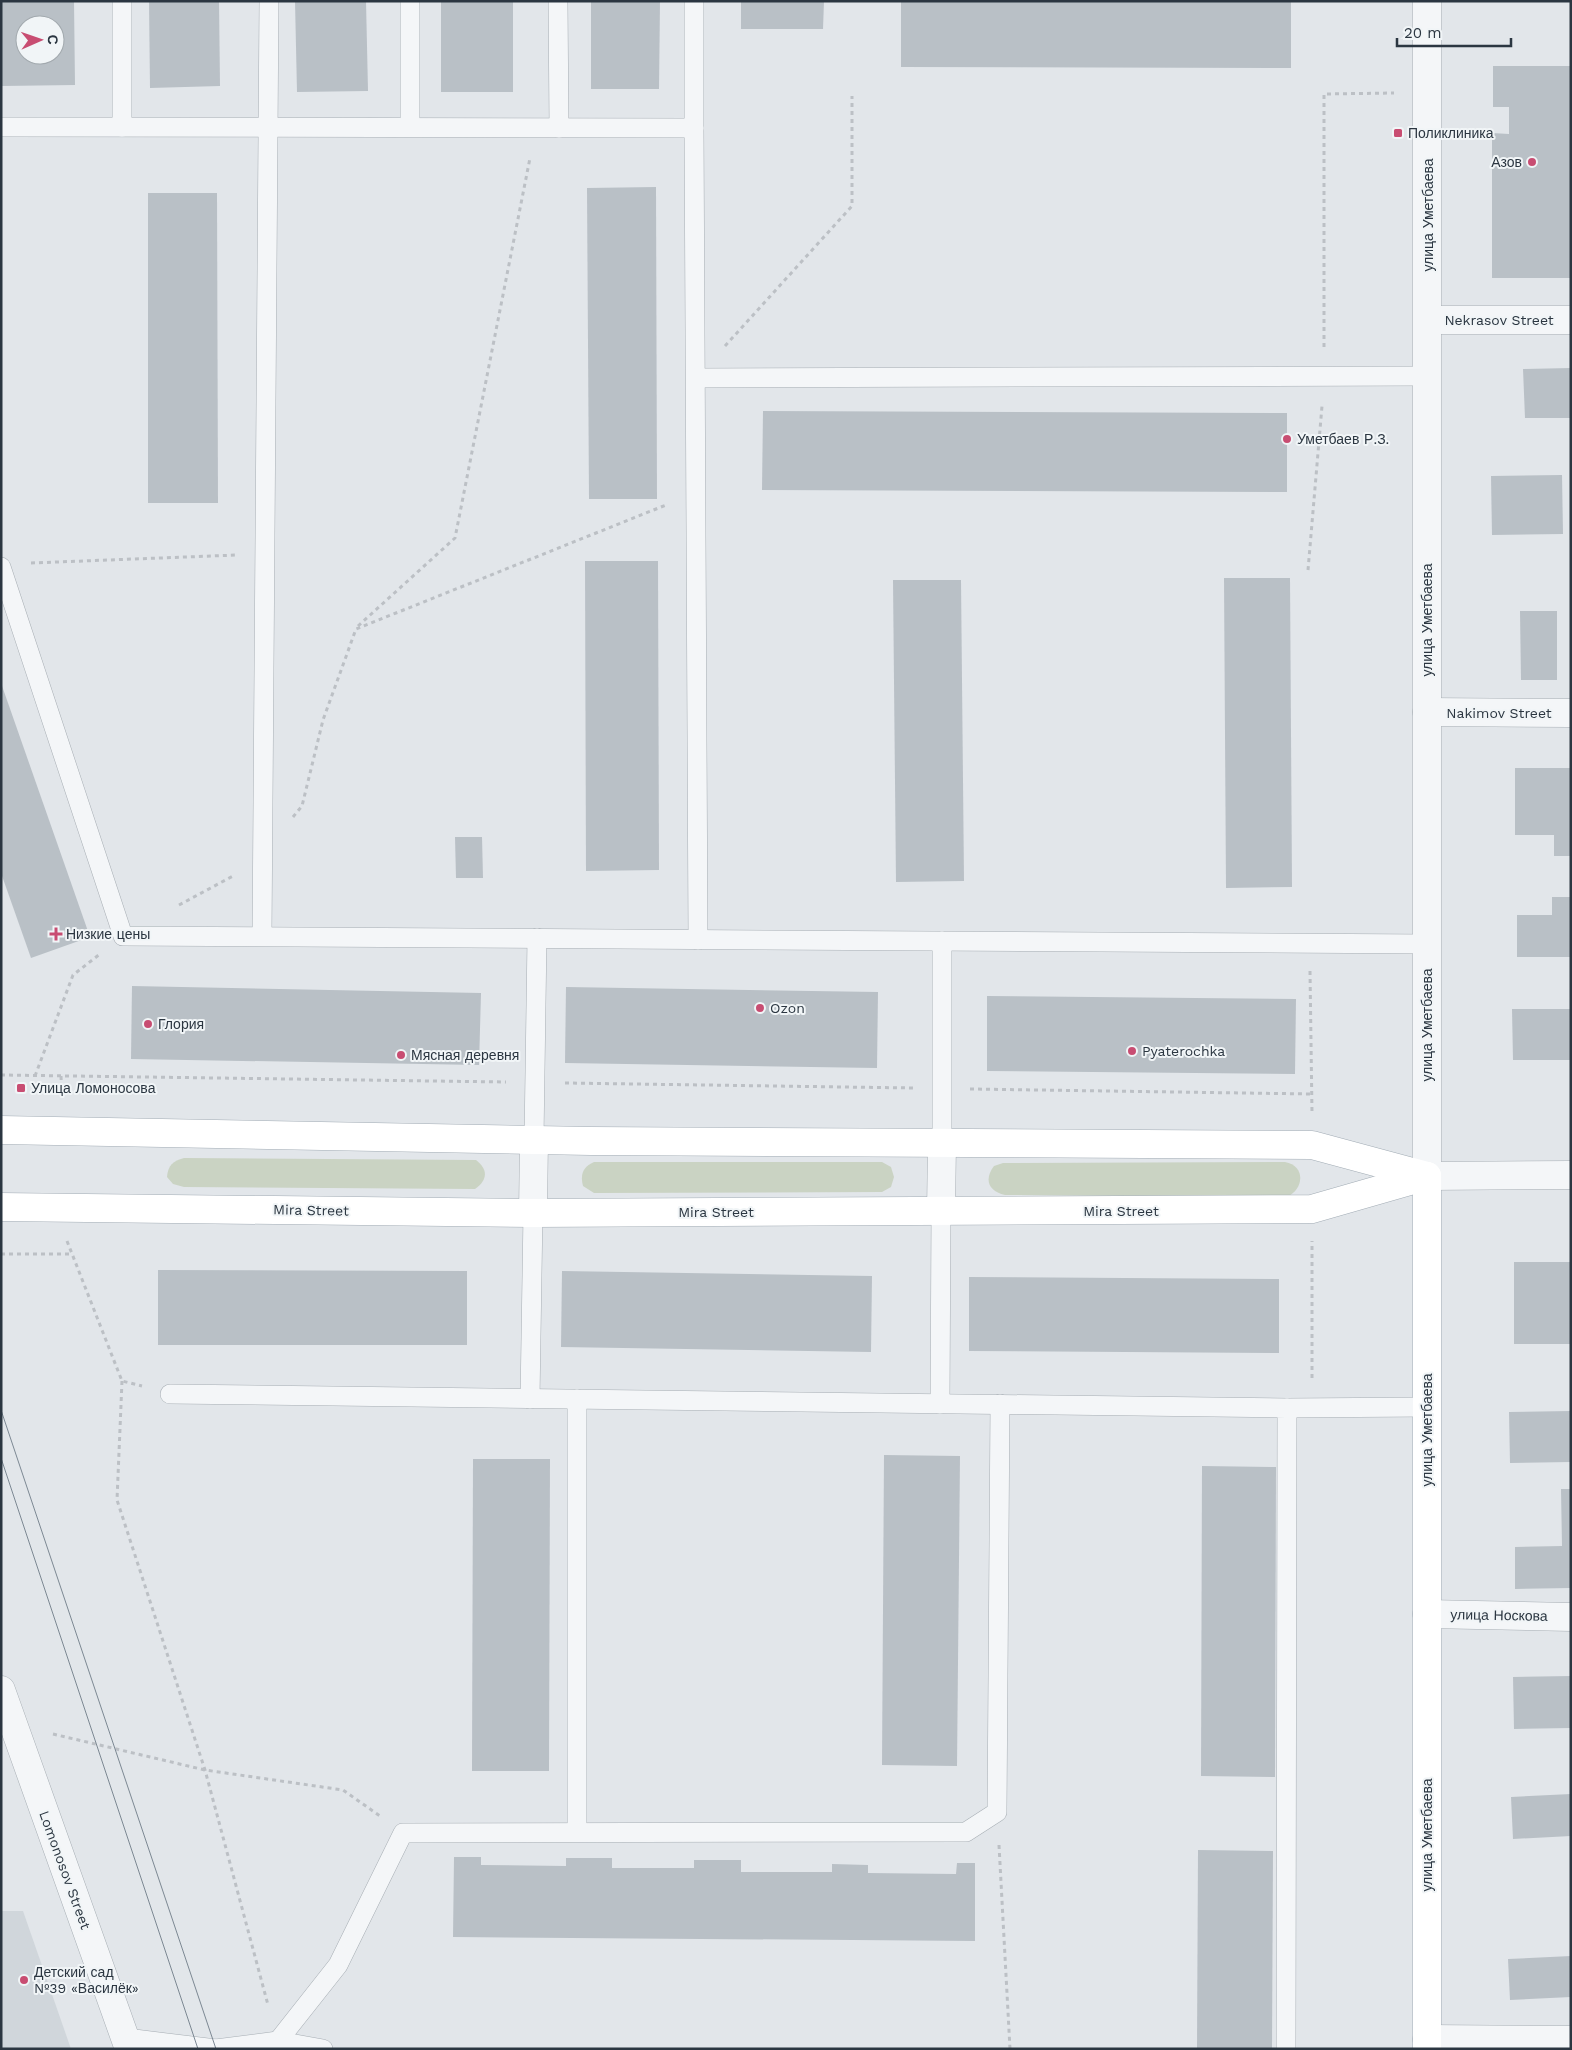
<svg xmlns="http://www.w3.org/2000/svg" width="1572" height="2050" viewBox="0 0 1572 2050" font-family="'Work Sans',sans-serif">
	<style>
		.built { fill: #d0d6db }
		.green { fill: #cad3c3 }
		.building { fill: #b9c0c6; fill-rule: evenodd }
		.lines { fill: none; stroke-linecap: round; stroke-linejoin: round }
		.service-casing { stroke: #a7aeb4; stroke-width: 20 }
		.minor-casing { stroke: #a7aeb4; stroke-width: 29 }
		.tertiary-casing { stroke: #a7aeb4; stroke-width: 29 }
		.primary-casing { stroke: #a2acb5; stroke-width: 29 }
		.path { stroke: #bcc0c5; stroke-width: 3; stroke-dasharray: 4 4; stroke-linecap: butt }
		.service { stroke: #f4f6f8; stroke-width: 19 }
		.minor { stroke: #f4f6f8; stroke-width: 28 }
		.tertiary { stroke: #f4f6f8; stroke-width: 28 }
		.primary { stroke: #fff; stroke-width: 28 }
		.tram { stroke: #7c8893; stroke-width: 1 }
		.poi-dot { fill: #c84d72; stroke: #f1f5f7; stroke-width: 2 }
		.labels { text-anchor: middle; stroke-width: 4; stroke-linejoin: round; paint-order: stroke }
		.poi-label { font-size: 14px; fill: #2b3641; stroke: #f1f5f7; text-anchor: start }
		.street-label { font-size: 14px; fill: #2b3641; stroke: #f1f5f7 }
	</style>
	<rect width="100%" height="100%" fill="#e2e6ea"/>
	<polygon class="built" points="1,1911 23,1911 71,2049 1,2049"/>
	<g class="green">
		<path d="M184,1158L476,1160C488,1169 488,1180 475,1189L184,1187L173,1184L167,1177C168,1165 173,1161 184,1158Z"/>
		<path d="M594,1162H882L891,1167L894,1177L891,1187L882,1192L594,1193L583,1186C580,1174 583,1167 594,1162Z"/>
		<path d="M1285,1162C1306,1166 1304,1189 1287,1197L1005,1195C988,1191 984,1179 994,1166L1003,1163Z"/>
	</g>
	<g class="building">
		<path d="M2,1H74L75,85L2,86ZM25,25H55V55H25Z"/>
		<polygon points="149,1 219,1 220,86 150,88"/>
		<polygon points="295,1 366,1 368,91 297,92"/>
		<rect x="441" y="1" width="72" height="91"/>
		<polygon points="591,1 660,1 659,89 591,89"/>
		<polygon points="741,1 824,1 823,29 741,29"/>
		<polygon points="901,1 1291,1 1291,68 901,67"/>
		<polygon points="1493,66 1571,66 1571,278 1492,278 1492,133 1509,134 1509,107 1493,107"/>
		<polygon points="656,187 657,499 589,499 587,188"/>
		<polygon points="148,193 217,193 218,503 148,503"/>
		<polygon points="1571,368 1571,418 1525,418 1523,369"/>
		<polygon points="763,411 1287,413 1287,492 762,490"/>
		<polygon points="1562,475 1563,534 1492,535 1491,476"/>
		<polygon points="585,561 658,561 659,870 586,871"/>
		<polygon points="1224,578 1290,578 1292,887 1226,888"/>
		<polygon points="893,580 961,580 964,881 896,882"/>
		<polygon points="1520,611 1557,611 1557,680 1521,680"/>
		<polygon points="1,683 90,937 31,958 1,873"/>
		<polygon points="1515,768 1571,768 1571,856 1554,856 1554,835 1515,835"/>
		<polygon points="455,837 482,837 483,878 456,878"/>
		<polygon points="1552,897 1571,897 1571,957 1517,957 1517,915 1552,915"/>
		<polygon points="132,986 481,993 479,1065 131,1059"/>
		<polygon points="566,987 878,992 877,1068 565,1063"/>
		<polygon points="987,996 1296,999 1295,1074 987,1071"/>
		<polygon points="1512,1009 1571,1009 1571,1060 1513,1060"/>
		<rect x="1514" y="1262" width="57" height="82"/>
		<polygon points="158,1270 467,1271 467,1345 158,1345"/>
		<polygon points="562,1271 872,1276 871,1352 561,1347"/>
		<polygon points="969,1277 1279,1279 1279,1353 969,1351"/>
		<polygon points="1571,1411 1571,1462 1510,1463 1509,1412"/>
		<polygon points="884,1455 960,1456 957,1766 882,1765"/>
		<polygon points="473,1459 550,1459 549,1771 472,1771"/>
		<polygon points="1202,1466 1276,1467 1275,1777 1201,1776"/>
		<polygon points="1561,1489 1571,1489 1571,1588 1515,1589 1515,1547 1562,1546"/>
		<polygon points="1571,1676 1571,1728 1514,1729 1513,1677"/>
		<polygon points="1571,1794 1571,1836 1513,1839 1511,1797"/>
		<polygon points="1198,1850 1273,1851 1272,2049 1197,2049"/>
		<polygon points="454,1857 481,1857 481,1865 566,1866 566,1858 612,1858 612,1868 694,1868 694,1860 741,1860 741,1872 832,1872 832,1864 868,1865 868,1873 956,1874 957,1863 975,1863 975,1941 453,1937"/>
		<polygon points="1571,1956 1571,1997 1510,2000 1508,1959"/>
	</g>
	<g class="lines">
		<g class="service-casing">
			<g id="service">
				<polyline points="558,1 559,128"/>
				<polyline points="694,1 694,128"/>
				<polyline points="1,127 694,128 698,940"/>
				<polyline points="122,127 122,1"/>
				<polyline points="410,127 410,1"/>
				<polyline points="696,378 1427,376"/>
				<polyline points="1,567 123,936 1427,944"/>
				<polyline points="262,936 269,1"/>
				<polyline points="534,1139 537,938"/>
				<polyline points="942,1143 942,941"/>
				<polyline points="170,1394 1287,1408 1286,2049"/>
				<polyline points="530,1399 533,1213"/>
				<polyline points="940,1404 941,1212"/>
				<polyline points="1287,1408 1427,1407"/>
				<polyline points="577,1832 577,1399"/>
				<polyline points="126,2038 216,2049"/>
				<polyline points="278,2041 338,1965 403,1833 966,1832 997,1812 1000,1404"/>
				<polyline points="216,2049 278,2041 323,2049"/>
			</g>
		</g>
		<g class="minor-casing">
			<g id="minor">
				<polyline points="1428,320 1571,320"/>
				<polyline points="1427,712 1571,713"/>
				<polyline points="1427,1176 1571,1175"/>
				<polyline points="941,1212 942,1143"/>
				<polyline points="533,1213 534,1139"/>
				<polyline points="1427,1614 1571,1617"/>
				<polyline points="1427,2039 1571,2040"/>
			</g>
		</g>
		<g class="tertiary-casing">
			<g id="tertiary">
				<polyline points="1427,1176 1427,1"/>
				<polyline points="1,1690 129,2049"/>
			</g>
		</g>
		<g class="primary-casing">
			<g id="primary">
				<polyline points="1,1130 591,1141 1312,1145 1427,1176"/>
				<polyline points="1427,1176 1427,2049"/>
				<polyline points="1,1207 533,1213 1312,1209 1427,1176"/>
			</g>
		</g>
		<g class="path">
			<polyline points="725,346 852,206 852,96"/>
			<polyline points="1324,347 1324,94 1394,93"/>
			<polyline points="31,563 237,555"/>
			<polyline points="1308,570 1322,406"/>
			<polyline points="358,626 455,538 530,158"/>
			<polyline points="293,817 302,806 323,720 356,629 666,505"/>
			<polyline points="179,905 233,876"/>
			<polyline points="1310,971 1312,1113"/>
			<polyline points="1,1075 506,1082"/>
			<polyline points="35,1076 73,975 100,954"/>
			<polyline points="61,1076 62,1098"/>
			<polyline points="565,1083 914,1088"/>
			<polyline points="970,1089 1312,1094"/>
			<polyline points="67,1241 122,1381 142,1386"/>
			<polyline points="1,1254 73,1254"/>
			<polyline points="1312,1378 1312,1241"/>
			<polyline points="122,1381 117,1500 205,1770 268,2005"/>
			<polyline points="53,1734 205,1770 343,1790 380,1816"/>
			<polyline points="999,1845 1010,2049"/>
		</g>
		<use href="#service" class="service"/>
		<use href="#minor" class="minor"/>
		<use href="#tertiary" class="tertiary"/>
		<use href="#primary" class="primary"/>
		<g class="tram">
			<polyline points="1,1410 216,2049"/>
			<polyline points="1,1458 198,2049"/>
		</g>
	</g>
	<g class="poi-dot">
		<rect x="1393" y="128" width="10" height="10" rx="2.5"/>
		<circle cx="1532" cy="162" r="5"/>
		<circle cx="1287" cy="439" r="5"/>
		<path d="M53.5 926.5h5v5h5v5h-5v5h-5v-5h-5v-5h5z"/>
		<circle cx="760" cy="1008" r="5"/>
		<circle cx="148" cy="1024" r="5"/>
		<circle cx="1132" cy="1051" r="5"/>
		<circle cx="401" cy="1055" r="5"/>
		<rect x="16" y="1083" width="10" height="10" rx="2.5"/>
		<circle cx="24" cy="1980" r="5"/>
	</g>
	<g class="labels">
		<g class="poi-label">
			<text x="1408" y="138">Поликлиника</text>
			<text x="1522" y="167" text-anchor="end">Азов</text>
			<text x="1297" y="444">Уметбаев Р.З.</text>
			<text x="66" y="939">Низкие цены</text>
			<text x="770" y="1013">Ozon</text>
			<text x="158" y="1029">Глория</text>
			<text x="1142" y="1056">Pyaterochka</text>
			<text x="411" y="1060">Мясная деревня</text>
			<text x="31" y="1093">Улица Ломоносова</text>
			<text x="34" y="1977">Детский сад<tspan x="34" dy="16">№39 «Василёк»</tspan></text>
		</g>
		<g class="street-label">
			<text transform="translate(1428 215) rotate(-90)" y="5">улица Уметбаева</text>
			<text x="1499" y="325">Nekrasov Street</text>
			<text transform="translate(1427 620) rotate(-90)" y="5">улица Уметбаева</text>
			<text x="1499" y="718">Nakimov Street</text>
			<text transform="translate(1427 1025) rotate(-90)" y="5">улица Уметбаева</text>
			<text transform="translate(311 1210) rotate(1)" y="5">Mira Street</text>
			<text x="1121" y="1216">Mira Street</text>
			<text x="716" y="1217">Mira Street</text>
			<text transform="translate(1427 1430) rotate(-90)" y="5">улица Уметбаева</text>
			<text transform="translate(1499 1615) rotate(1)" y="5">улица Носкова</text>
			<text transform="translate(1427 1835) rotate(-90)" y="5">улица Уметбаева</text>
			<text transform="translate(65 1870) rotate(70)" y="5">Lomonosov Street</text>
		</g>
	</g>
	<rect width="1572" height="2050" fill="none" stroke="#2b3641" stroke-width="5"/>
	<g transform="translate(40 40) rotate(88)"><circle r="24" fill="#f1f5f7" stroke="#a2a9ae"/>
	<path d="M0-4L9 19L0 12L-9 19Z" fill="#c84d72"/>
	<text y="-8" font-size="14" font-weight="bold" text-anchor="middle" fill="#2b3641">С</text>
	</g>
	<path d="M1397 38v8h114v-8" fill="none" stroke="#2b3641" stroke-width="2.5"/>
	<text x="1404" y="38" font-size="15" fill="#2b3641" stroke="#f1f5f7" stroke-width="4" paint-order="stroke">20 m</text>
</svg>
